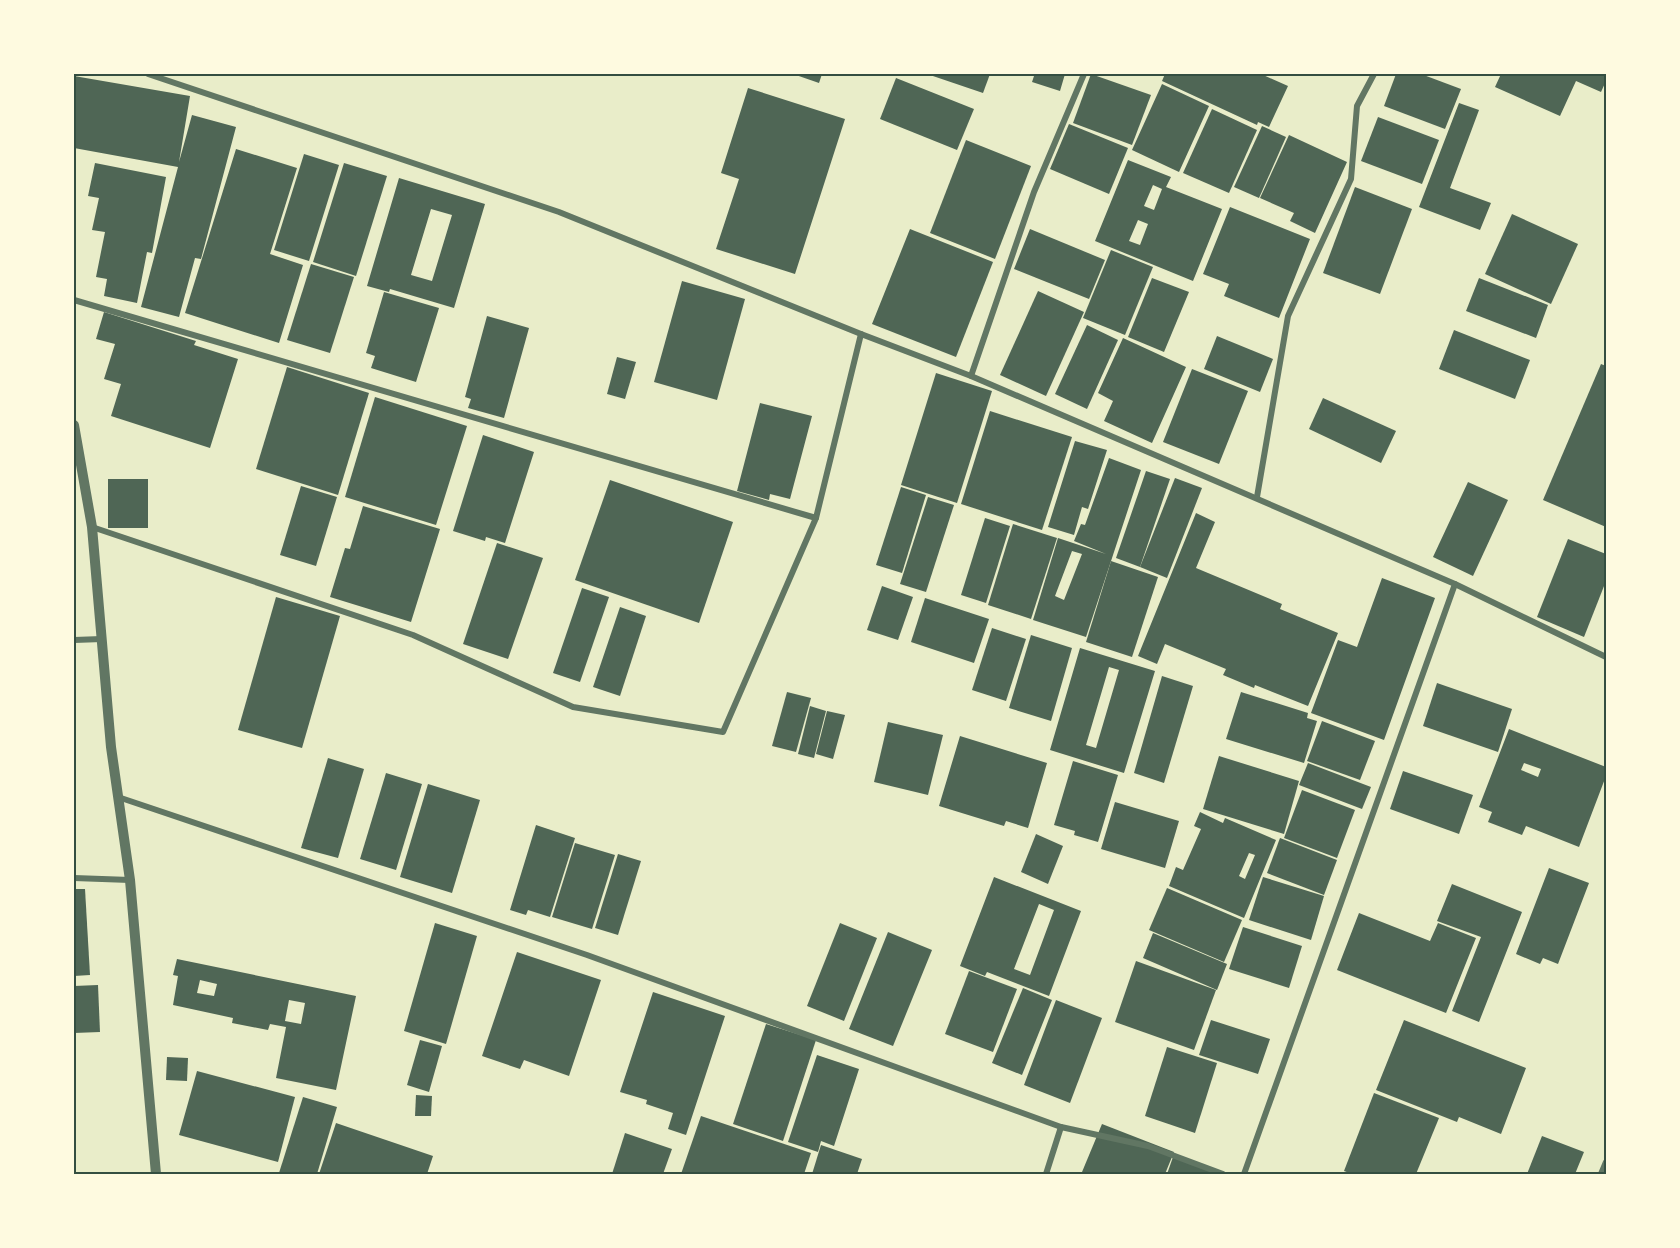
<svg xmlns="http://www.w3.org/2000/svg" width="1680" height="1248" viewBox="0 0 1680 1248" font-family="Arial,sans-serif">
	<style>
		.building { fill: #4f6655; fill-rule: evenodd }
		.lines { fill: none; stroke-linecap: round; stroke-linejoin: round }
		.minor { stroke: #617663; stroke-width: 6 }
		.tertiary { stroke: #617663; stroke-width: 10 }
		.neatline { fill: none; stroke: #344e41; stroke-width: 2 }
	</style>
	<rect width="100%" height="100%" fill="#e9edc9"/>
	<g class="building">
		<polygon points="793,74 822,74 819,83"/>
		<polygon points="927,74 990,74 983,93"/>
		<polygon points="1028,74 1065,74 1060,91 1032,82 1034,76"/>
		<polygon points="1091,74 1151,95 1132,145 1073,123"/>
		<polygon points="1165,74 1261,74 1288,86 1269,127 1258,122 1257,125 1162,81"/>
		<polygon points="1396,74 1421,74 1461,89 1445,129 1384,106"/>
		<polygon points="1501,74 1606,74 1606,81 1601,92 1576,81 1560,116 1495,87"/>
		<polygon points="74,76 190,96 179,162 192,115 236,127 201,259 195,258 179,317 141,307 178,167 74,148"/>
		<polygon points="896,78 974,109 957,150 880,119"/>
		<polygon points="1162,84 1209,106 1179,172 1132,150"/>
		<polygon points="748,88 845,119 795,274 716,249 739,179 721,173"/>
		<polygon points="1459,103 1479,110 1450,188 1491,203 1480,230 1419,207"/>
		<polygon points="1212,109 1257,130 1229,193 1183,173"/>
		<polygon points="1378,117 1439,140 1422,184 1361,161"/>
		<polygon points="1069,124 1128,148 1109,194 1050,169"/>
		<polygon points="1262,126 1286,137 1259,198 1234,187"/>
		<polygon points="1289,135 1347,162 1315,233 1290,221 1294,213 1260,198"/>
		<polygon points="966,140 1031,166 995,259 930,233"/>
		<polygon points="236,149 297,168 270,254 303,265 279,343 185,313"/>
		<polygon points="304,154 339,165 309,261 274,250"/>
		<path d="M1128,160L1171,177L1166,187L1222,209L1193,281L1095,241ZM1153,185L1162,189L1154,210L1144,206ZM1138,220L1148,224L1140,245L1129,241Z"/>
		<polygon points="95,163 166,177 152,253 147,252 137,303 104,296 107,279 96,277 105,232 92,230 99,198 88,196"/>
		<polygon points="344,163 387,176 356,276 313,262"/>
		<path d="M399,178L485,204L454,308L390,289L389,292L367,286ZM431,209L452,215L432,281L411,275Z"/>
		<polygon points="1355,187 1412,209 1380,294 1323,273"/>
		<polygon points="1230,207 1310,239 1279,318 1224,296 1229,284 1203,274"/>
		<polygon points="1512,214 1578,244 1551,304 1485,274"/>
		<polygon points="910,229 993,262 956,357 872,324"/>
		<polygon points="1030,229 1105,260 1089,299 1014,269"/>
		<polygon points="1111,250 1153,267 1125,335 1083,318"/>
		<polygon points="311,264 354,277 330,353 287,340"/>
		<polygon points="1152,278 1189,292 1164,352 1128,337"/>
		<polygon points="1479,278 1548,305 1536,338 1466,311"/>
		<polygon points="682,281 745,299 717,400 654,382"/>
		<polygon points="1038,291 1084,312 1046,396 1000,375"/>
		<polygon points="384,292 439,308 416,382 371,368 375,356 366,353"/>
		<polygon points="104,312 196,341 194,345 238,359 210,448 111,416 121,384 104,379 115,344 96,339"/>
		<polygon points="487,316 529,328 504,418 468,408 471,399 465,397"/>
		<polygon points="1087,325 1118,340 1087,409 1055,394"/>
		<polygon points="1454,330 1530,360 1515,399 1439,369"/>
		<polygon points="1217,336 1273,359 1260,392 1204,369"/>
		<polygon points="1123,338 1186,367 1152,443 1104,421 1113,401 1098,393"/>
		<polygon points="617,357 636,362 625,399 607,394"/>
		<polygon points="1601,364 1606,366 1606,527 1543,500"/>
		<polygon points="287,367 369,393 338,495 256,469"/>
		<polygon points="1192,369 1248,391 1219,464 1163,442"/>
		<polygon points="936,373 992,391 957,503 901,485"/>
		<polygon points="375,397 467,426 436,525 345,497"/>
		<polygon points="1323,398 1396,431 1381,463 1309,429"/>
		<polygon points="760,403 812,416 790,499 770,494 769,500 737,491"/>
		<polygon points="990,411 1072,437 1042,530 961,504"/>
		<polygon points="483,435 534,452 505,543 486,537 485,541 453,531"/>
		<polygon points="1075,441 1107,450 1088,509 1082,507 1074,535 1048,527"/>
		<path d="M1109,458L1141,470L1086,637L1033,620L1058,538L1106,554L1074,541L1081,524L1085,525ZM1072,551L1082,554L1064,600L1055,596Z"/>
		<polygon points="1146,471 1170,479 1140,567 1116,558"/>
		<polygon points="1175,478 1202,488 1167,578 1140,567"/>
		<rect x="108" y="479" width="40" height="49"/>
		<polygon points="610,480 733,522 699,623 575,580"/>
		<polygon points="1468,482 1508,500 1473,576 1433,557"/>
		<polygon points="301,486 337,497 316,566 280,555"/>
		<polygon points="901,487 926,495 902,573 876,565"/>
		<polygon points="928,497 954,505 926,592 900,584"/>
		<polygon points="363,506 440,529 411,622 330,597 345,548 350,549"/>
		<polygon points="1196,513 1215,522 1196,568 1282,604 1280,609 1338,633 1308,706 1255,685 1254,688 1223,675 1226,669 1165,644 1157,664 1138,656"/>
		<polygon points="985,518 1010,526 986,603 961,595"/>
		<polygon points="1013,524 1057,538 1031,619 988,605"/>
		<polygon points="1568,539 1606,554 1606,581 1584,637 1537,617"/>
		<polygon points="497,543 543,558 508,659 463,644"/>
		<polygon points="1111,561 1158,577 1132,657 1086,642"/>
		<polygon points="1382,578 1435,598 1384,740 1311,713 1338,640 1357,647"/>
		<polygon points="882,586 913,597 898,640 867,630"/>
		<polygon points="582,588 609,597 580,682 553,673"/>
		<polygon points="276,597 340,616 302,748 238,730"/>
		<polygon points="925,598 989,619 974,663 911,642"/>
		<polygon points="620,607 646,616 620,696 593,687"/>
		<polygon points="992,628 1026,639 1006,701 972,690"/>
		<polygon points="1031,635 1072,648 1051,721 1009,708"/>
		<path d="M1080,648L1155,671L1124,773L1050,750ZM1109,667L1119,670L1096,748L1086,745Z"/>
		<polygon points="1162,676 1193,686 1164,783 1134,773"/>
		<polygon points="1437,683 1512,709 1498,752 1423,726"/>
		<polygon points="787,692 811,698 796,752 772,746"/>
		<polygon points="1241,692 1308,713 1307,718 1317,721 1304,763 1226,739"/>
		<polygon points="810,706 826,711 814,758 798,754"/>
		<polygon points="827,711 845,715 833,759 816,754"/>
		<polygon points="1322,721 1375,741 1360,780 1307,761"/>
		<polygon points="888,722 943,735 928,795 874,782"/>
		<path d="M1509,729L1606,767V776L1579,847L1526,826L1522,835L1488,822L1492,812L1479,807ZM1524,763L1541,769L1538,777L1521,770Z"/>
		<polygon points="960,736 1047,763 1028,828 1006,821 1004,826 939,806"/>
		<polygon points="1219,756 1299,781 1284,834 1203,809"/>
		<polygon points="328,758 364,769 338,858 301,848"/>
		<polygon points="1073,761 1118,775 1098,842 1074,835 1075,831 1054,825"/>
		<polygon points="1308,763 1371,787 1362,809 1299,785"/>
		<polygon points="1403,771 1473,795 1459,834 1390,809"/>
		<polygon points="386,773 422,784 396,870 360,859"/>
		<polygon points="428,784 480,800 452,893 400,877"/>
		<polygon points="1302,790 1355,810 1337,858 1284,838"/>
		<polygon points="1115,802 1179,821 1165,868 1101,849"/>
		<path d="M1200,812L1223,823L1225,818L1276,840L1244,918L1169,886L1176,867L1183,870L1201,829L1194,826ZM1249,853L1255,855L1245,879L1239,876Z"/>
		<polygon points="536,825 575,838 550,917 528,910 526,915 510,910"/>
		<polygon points="1036,834 1063,846 1048,884 1021,872"/>
		<polygon points="1280,838 1337,860 1324,895 1267,873"/>
		<polygon points="575,843 615,855 592,929 552,917"/>
		<polygon points="618,854 641,861 618,935 595,928"/>
		<polygon points="1549,868 1589,883 1558,964 1543,958 1540,964 1516,954"/>
		<path d="M994,877L1081,911L1049,996L987,972L985,976L960,966ZM1039,904L1054,910L1030,975L1014,969Z"/>
		<polygon points="1263,877 1324,896 1311,940 1249,920"/>
		<polygon points="1452,884 1522,912 1479,1022 1452,1011 1481,937 1437,921"/>
		<polygon points="1167,888 1242,920 1224,962 1149,930"/>
		<polygon points="74,889 85,889 90,975 74,976"/>
		<polygon points="1359,913 1430,941 1438,923 1476,938 1446,1013 1337,970"/>
		<polygon points="435,923 477,936 446,1044 404,1031"/>
		<polygon points="840,923 877,938 844,1021 807,1006"/>
		<polygon points="1243,927 1302,946 1289,988 1229,969"/>
		<polygon points="888,932 932,950 893,1046 849,1029"/>
		<polygon points="1153,933 1227,964 1217,990 1143,958"/>
		<polygon points="517,952 601,980 569,1076 524,1060 520,1069 482,1056"/>
		<path d="M177,959L356,996L336,1090L276,1078L286,1027L270,1024L268,1030L232,1023L233,1018L173,1005L178,976L173,975ZM200,980L217,984L214,996L197,993ZM289,1000L305,1003L301,1024L285,1021Z"/>
		<polygon points="1136,961 1216,990 1194,1050 1115,1022"/>
		<polygon points="969,971 1017,989 993,1052 945,1034"/>
		<polygon points="98,985 100,1032 74,1033 74,986"/>
		<polygon points="1023,988 1052,1000 1022,1075 992,1063"/>
		<polygon points="653,992 725,1016 686,1135 668,1129 673,1113 646,1104 647,1100 620,1092"/>
		<polygon points="1056,1000 1102,1018 1070,1103 1024,1085"/>
		<polygon points="1211,1020 1270,1039 1258,1074 1199,1055"/>
		<polygon points="1404,1020 1526,1068 1501,1134 1459,1117 1457,1122 1376,1090"/>
		<polygon points="766,1024 816,1040 783,1141 733,1124"/>
		<polygon points="420,1040 442,1046 429,1092 407,1085"/>
		<polygon points="1167,1047 1217,1063 1195,1133 1145,1116"/>
		<polygon points="817,1055 859,1069 834,1146 821,1141 818,1152 788,1142"/>
		<polygon points="167,1057 188,1058 187,1081 166,1080"/>
		<polygon points="197,1071 295,1097 278,1162 179,1135"/>
		<polygon points="1374,1093 1439,1118 1416,1174 1352,1174 1344,1171"/>
		<polygon points="416,1095 432,1096 431,1116 415,1116"/>
		<polygon points="303,1097 337,1107 317,1174 282,1174 279,1173"/>
		<polygon points="701,1116 811,1153 804,1174 681,1174"/>
		<polygon points="336,1123 433,1156 427,1174 319,1174"/>
		<polygon points="1102,1124 1174,1152 1165,1174 1088,1174 1082,1172"/>
		<polygon points="625,1133 672,1149 663,1174 612,1174"/>
		<polygon points="1542,1136 1584,1152 1575,1174 1527,1174"/>
		<polygon points="821,1145 862,1159 857,1174 812,1174"/>
		<polygon points="1173,1157 1227,1174 1167,1174"/>
	</g>
	<g class="lines">
		<g class="minor">
			<polyline points="148,74 559,212 861,334 971,376 1455,584 1606,657"/>
			<polyline points="74,300 816,518"/>
			<polyline points="971,376 1034,192 1084,74"/>
			<polyline points="1257,497 1288,316 1351,179 1357,106 1374,74"/>
			<polyline points="92,527 413,635 573,707 723,732 816,518 861,334"/>
			<polyline points="74,640 102,639"/>
			<polyline points="118,797 587,955 1061,1127 1148,1146 1223,1174"/>
			<polyline points="74,878 130,880"/>
			<polyline points="1046,1174 1061,1127"/>
			<polyline points="1244,1174 1455,584"/>
			<polyline points="1601,1174 1606,1162"/>
		</g>
		<polyline class="tertiary" points="74,425 92,527 111,747 130,880 156,1174"/>
	</g>
	<rect width="1680" height="1248" fill="none" stroke="#fefae0" stroke-width="150"/>
	<rect x="75" y="75" width="1530" height="1098" class="neatline"/>
</svg>
